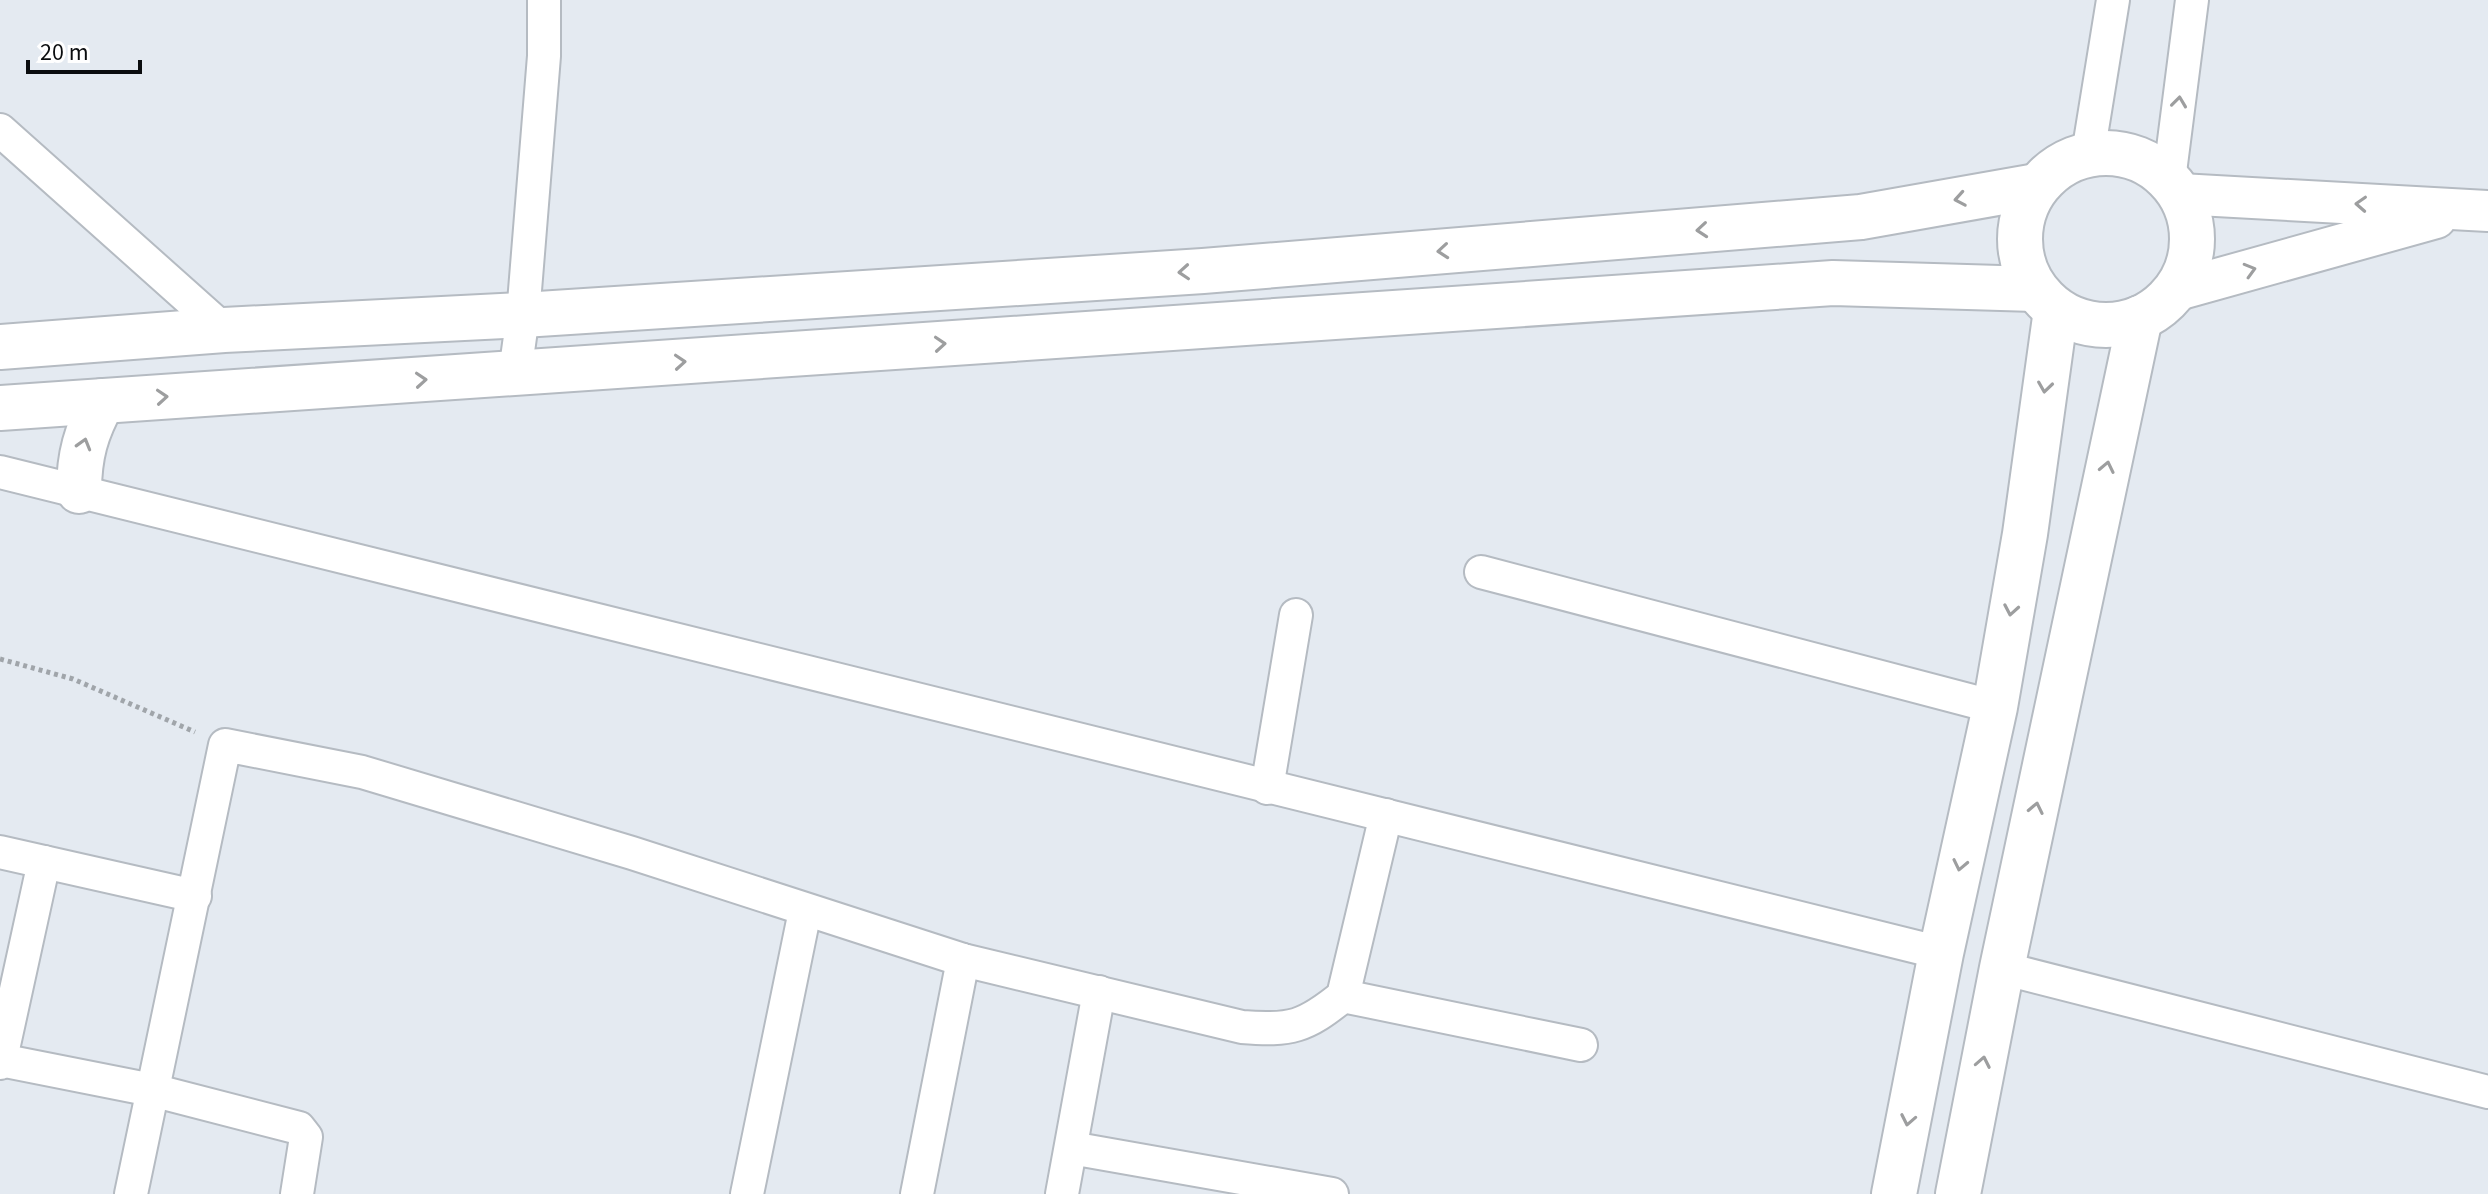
<svg xmlns="http://www.w3.org/2000/svg" width="2488" height="1194" viewBox="0 0 2488 1194" font-family="'Source Sans 3',sans-serif">
	<style>
		.lines { fill: none; stroke-linecap: round; stroke-linejoin: round }
		.minor-casing { stroke: #b5bbc2; stroke-width: 36 }
		.tertiary-casing { stroke: #b5bbc2; stroke-width: 44 }
		.secondary-casing { stroke: #b5bbc2; stroke-width: 48 }
		.path { stroke: #a0a5aa; stroke-width: 5; stroke-dasharray: 4 4; stroke-linecap: butt }
		.minor { stroke: #fff; stroke-width: 32 }
		.tertiary { stroke: #fff; stroke-width: 40 }
		.secondary { stroke: #fff; stroke-width: 44 }
		.oneway { stroke: #9d9e9f }
	</style>
	<rect width="100%" height="100%" fill="#e4eaf1"/>
	<g class="lines">
		<g class="minor-casing">
			<g id="minor">
				<polyline points="0,130 224,330"/>
				<polyline points="2088,154 2113,0"/>
				<polyline points="2169,180 2192,0"/>
				<polyline points="515,373 523,315 544,56 544,0"/>
				<polyline points="0,472 1941,953"/>
				<polyline points="1481,572 1995,707"/>
				<polyline points="1267,788 1296,615"/>
				<polyline points="0,852 195,896"/>
				<polyline points="2002,968 2488,1092"/>
				<polyline points="1343,996 1581,1045"/>
				<polyline points="0,1060 152,1090 299,1128 306,1137 297,1194"/>
				<polyline points="0,1063 44,862"/>
				<polyline points="1071,1148 1332,1194"/>
				<path d="M131,1194L225,745L362,772L632,853L963,960L1242,1027C1291,1031 1305,1027 1343,996L1386,815"/>
				<polyline points="747,1194 805,911"/>
				<polyline points="917,1194 963,960"/>
				<polyline points="1062,1194 1099,992"/>
			</g>
		</g>
		<g class="tertiary-casing">
			<g id="tertiary">
				<polyline points="2180,194 2488,211"/>
				<polyline points="2174,291 2436,218"/>
			</g>
		</g>
		<g class="secondary-casing">
			<g id="secondary">
				<circle cx="2106" cy="239" r="86"/>
				<polyline points="0,347 224,330 523,315 1203,271 1861,217 2037,186"/>
				<polyline points="0,408 1833,283 2035,289"/>
				<path d="M79,491C79,456 86,431 103,401"/>
				<polyline points="1894,1194 1941,953 1995,707 2025,534 2056,310"/>
				<polyline points="1958,1194 2002,968 2140,318"/>
			</g>
		</g>
		<polyline class="path" points="0,659 73,679 195,732"/>
		<use href="#minor" class="minor"/>
		<use href="#tertiary" class="tertiary"/>
		<use href="#secondary" class="secondary"/>
	</g>
	<defs><path id="oneway-chevron" d="M-2-3.5L2.5 0L-2 3.5" fill="none" stroke-width="1.6" stroke-linecap="round" stroke-linejoin="round" transform="scale(2)"/></defs>
	<g class="oneway">
		<use href="#oneway-chevron" transform="translate(2179 102) rotate(-83)"/>
		<use href="#oneway-chevron" transform="translate(1960 199) rotate(170)"/>
		<use href="#oneway-chevron" transform="translate(2361 204) rotate(-177)"/>
		<use href="#oneway-chevron" transform="translate(1702 230) rotate(175)"/>
		<use href="#oneway-chevron" transform="translate(1443 251) rotate(175)"/>
		<use href="#oneway-chevron" transform="translate(2250 270) rotate(-16)"/>
		<use href="#oneway-chevron" transform="translate(1184 272) rotate(176)"/>
		<use href="#oneway-chevron" transform="translate(940 344) rotate(-4)"/>
		<use href="#oneway-chevron" transform="translate(680 362) rotate(-4)"/>
		<use href="#oneway-chevron" transform="translate(421 380) rotate(-4)"/>
		<use href="#oneway-chevron" transform="translate(2045 387) rotate(98)"/>
		<use href="#oneway-chevron" transform="translate(162 397) rotate(-4)"/>
		<use href="#oneway-chevron" transform="translate(84 444) rotate(-74)"/>
		<use href="#oneway-chevron" transform="translate(2107 467) rotate(-78)"/>
		<use href="#oneway-chevron" transform="translate(2011 610) rotate(100)"/>
		<use href="#oneway-chevron" transform="translate(2036 808) rotate(-78)"/>
		<use href="#oneway-chevron" transform="translate(1960 865) rotate(102)"/>
		<use href="#oneway-chevron" transform="translate(1983 1062) rotate(-79)"/>
		<use href="#oneway-chevron" transform="translate(1908 1120) rotate(101)"/>
	</g>
	<path d="M28 60v12h112v-12" fill="none" stroke="#0b0d0f" stroke-width="4"/>
	<text x="40" y="60" font-size="24" fill="#0b0d0f" stroke="#ffffff" stroke-width="6" paint-order="stroke">20 m</text>
</svg>
